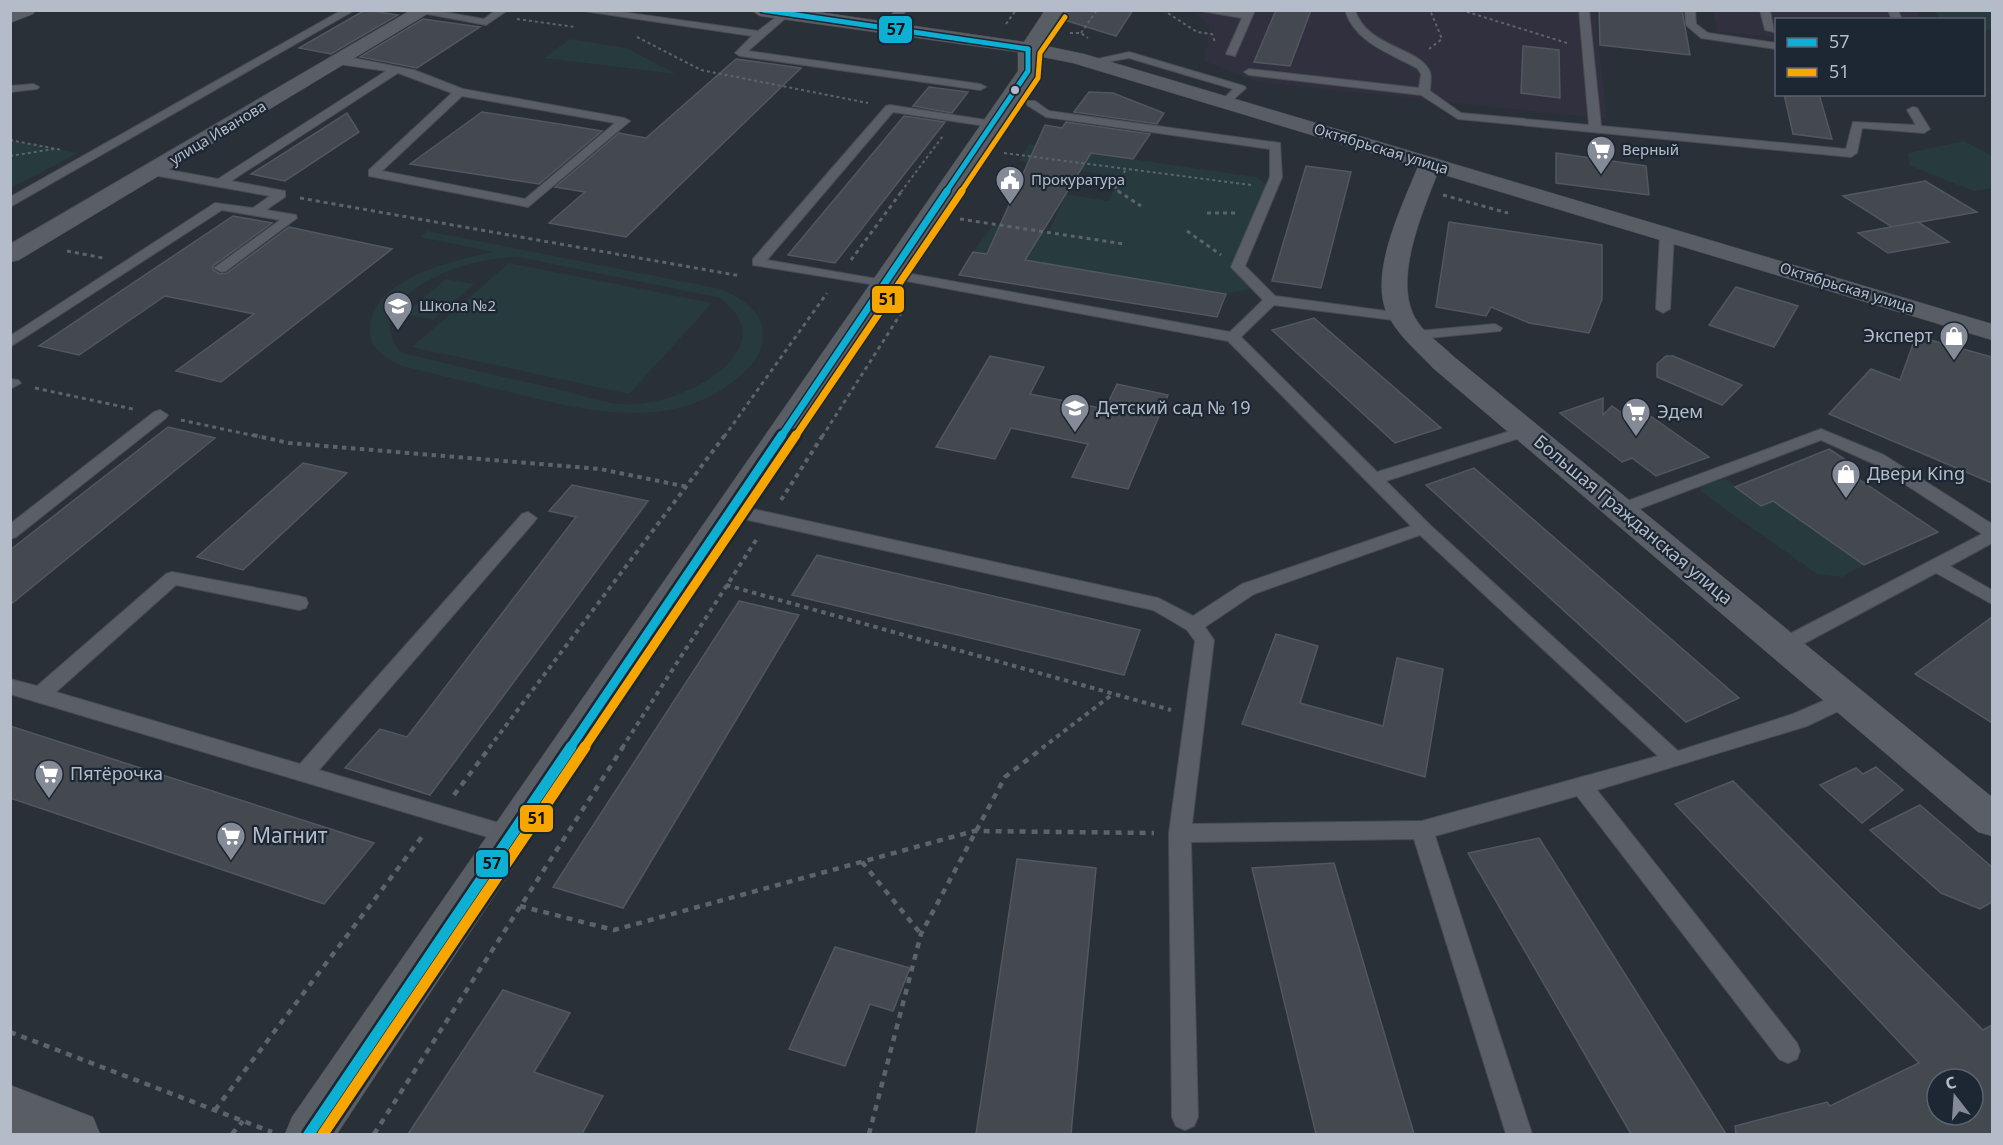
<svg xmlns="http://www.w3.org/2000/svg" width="2003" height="1145" viewBox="0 0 2003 1145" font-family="'Noto Sans',sans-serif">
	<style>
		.medical { fill: #31303e }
		.green { fill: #273a3e; fill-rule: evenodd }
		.building { fill: #444950; stroke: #52575f; stroke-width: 1.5; fill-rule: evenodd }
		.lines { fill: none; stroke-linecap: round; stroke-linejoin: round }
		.lane-casing { stroke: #484c53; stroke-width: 2 }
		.street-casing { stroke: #484c53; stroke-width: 1 }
		.secondary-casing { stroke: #484c53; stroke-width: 1 }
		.path-far3 { stroke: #5d636a; stroke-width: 2; stroke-dasharray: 3 3; stroke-linecap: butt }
		.path-far2 { stroke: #5d636a; stroke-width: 3; stroke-dasharray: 4 4; stroke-linecap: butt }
		.path-far1 { stroke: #5d636a; stroke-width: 4; stroke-dasharray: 4.5 4.5; stroke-linecap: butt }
		.path { stroke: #5d636a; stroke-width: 4.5; stroke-dasharray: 6 6; stroke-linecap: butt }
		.lane { fill: #5a5e66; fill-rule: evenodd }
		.street { fill: #5a5e66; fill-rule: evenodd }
		.secondary { fill: #595d64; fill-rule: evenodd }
		.bus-1-far3-casing { stroke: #1d2633; stroke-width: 8 }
		.bus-1-far2-casing { stroke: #1d2633; stroke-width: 10 }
		.bus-1-far1-casing { stroke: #1d2633; stroke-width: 14 }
		.bus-1-casing { stroke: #1d2633; stroke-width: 16 }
		.bus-2-far3-casing { stroke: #1d2633; stroke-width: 8 }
		.bus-2-far2-casing { stroke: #1d2633; stroke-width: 10 }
		.bus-2-far1-casing { stroke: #1d2633; stroke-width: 14 }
		.bus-2-casing { stroke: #1d2633; stroke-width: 16 }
		.bus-1-far3 { stroke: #0dafd3; stroke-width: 5 }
		.bus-1-far2 { stroke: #0dafd3; stroke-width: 7 }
		.bus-1-far1 { stroke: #0dafd3; stroke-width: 9 }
		.bus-1 { stroke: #0dafd3; stroke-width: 11 }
		.bus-2-far3 { stroke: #f7a600; stroke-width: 5 }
		.bus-2-far2 { stroke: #f7a600; stroke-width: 7 }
		.bus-2-far1 { stroke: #f7a600; stroke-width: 9 }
		.bus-2 { stroke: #f7a600; stroke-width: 11 }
		.bus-dot { fill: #b4bcc9; stroke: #1d2633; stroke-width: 2 }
		.labels { text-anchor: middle; stroke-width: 4.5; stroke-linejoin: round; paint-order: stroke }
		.far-street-label { font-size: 15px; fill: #b4bcc9; stroke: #1d2633 }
		.far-poi-label { font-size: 15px; fill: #b4bcc9; stroke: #1d2633; text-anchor: start }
		.poi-label { font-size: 18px; fill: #b4bcc9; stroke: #1d2633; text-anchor: start }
		.street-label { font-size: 18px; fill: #b4bcc9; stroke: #1d2633 }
		.near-poi-label { font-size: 21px; fill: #b4bcc9; stroke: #1d2633; text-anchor: start }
		.line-badge { stroke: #1d2633; stroke-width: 2 }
		.pale-badge-label { font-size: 16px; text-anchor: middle; font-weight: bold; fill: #111 }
	</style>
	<rect width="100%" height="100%" fill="#2a3038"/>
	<g class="medical">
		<polygon points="1916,10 1920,19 1776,20 1776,37 1718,32 1713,11"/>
		<polygon points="1194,11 1595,11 1607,119 1258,82 1204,61 1210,27"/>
	</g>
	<g class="green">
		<polygon points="1935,11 1992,11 1992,30 1984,29 1984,20 1939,19"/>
		<polygon points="570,39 626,48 676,74 544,58"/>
		<polygon points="10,140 78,153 11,188"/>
		<polygon points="1964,141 1992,156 1992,188 1974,191 1910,166 1908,153"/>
		<polygon points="1029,144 1255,177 1272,188 1238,267 1258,287 1226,294 973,252 994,224 1076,237 1049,231 1066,194 1108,201 1121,177 1019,161"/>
		<path d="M427,231L721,289C741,298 764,311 763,337C762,356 748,370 734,381C669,432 585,411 513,393C476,384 439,375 402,366C387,359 370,350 370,331C369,278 456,260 494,252L420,237ZM518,257L721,298C737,312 749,327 739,348C722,383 657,408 620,404C598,402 575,393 553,388C502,377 452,365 402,353C365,314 420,281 454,269C474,261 496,258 518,257Z"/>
		<polygon points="509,263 712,303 629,394 412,347"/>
		<polygon points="446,279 474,284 433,320 405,314"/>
		<polygon points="1726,479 1761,505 1773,501 1864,565 1842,577 1817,574 1700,491 1703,485"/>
	</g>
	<g class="building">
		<polygon points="365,10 398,15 331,54 299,48"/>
		<polygon points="1066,10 1133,10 1116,36 1061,19"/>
		<polygon points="1276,10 1311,10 1290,66 1254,62"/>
		<polygon points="1599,10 1682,10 1690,55 1600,45"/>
		<polygon points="423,19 480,27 417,68 360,57"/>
		<polygon points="1523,46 1559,50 1560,98 1521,93"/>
		<polygon points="736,59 801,68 626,237 549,223 585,192 555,187 619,133 646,138"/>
		<polygon points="929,87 968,92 952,113 913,106"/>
		<polygon points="1089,92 1113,93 1164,113 1157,124 1074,112"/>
		<polygon points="1784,94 1819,94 1832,139 1793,134"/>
		<polygon points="482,112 559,124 602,131 539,184 410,164"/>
		<polygon points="347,113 359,132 285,181 251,174"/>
		<polygon points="904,116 945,122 835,263 788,255"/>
		<polygon points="1066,122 1150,134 1133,159 1091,153 1025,260 1226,294 1217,317 959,275 973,252 987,254 1045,125 1062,128"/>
		<polygon points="1556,153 1646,166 1649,195 1556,183"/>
		<polygon points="1306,166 1351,172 1321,288 1272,281"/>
		<polygon points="1925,181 1977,212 1892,227 1843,196"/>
		<polygon points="233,216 272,223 213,266 213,270 220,274 227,273 289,227 392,249 221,382 176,371 254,314 165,296 79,355 39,346"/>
		<polygon points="1449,222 1602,245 1602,299 1589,333 1529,323 1491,307 1486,316 1436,307"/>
		<polygon points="1918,222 1949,242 1888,253 1858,233"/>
		<polygon points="1736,287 1798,306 1774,347 1709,325"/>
		<polygon points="1314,318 1441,428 1395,443 1272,330"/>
		<polygon points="1916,336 1992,357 1992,483 1829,414 1871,369 1900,380"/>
		<polygon points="990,356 1044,367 1030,394 1105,409 1117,384 1168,395 1128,489 1072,477 1088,444 1011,428 995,459 936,447"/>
		<polygon points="1666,356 1673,356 1742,385 1722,405 1657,377 1657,364"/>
		<polygon points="1603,398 1603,415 1612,406 1630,419 1646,413 1709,457 1656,476 1632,458 1622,462 1560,413"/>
		<polygon points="168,427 215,438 10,605 10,550"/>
		<polygon points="1829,449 1858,468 1848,472 1938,532 1864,565 1773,501 1761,506 1735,487"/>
		<polygon points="303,463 347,473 243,570 197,557"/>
		<polygon points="1474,468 1739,698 1686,722 1426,485"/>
		<polygon points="572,485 648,501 430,795 345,768 380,729 407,737 576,517 549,511"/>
		<polygon points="817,555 1140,630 1124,675 792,595"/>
		<polygon points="739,601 799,615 623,908 553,887"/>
		<polygon points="1992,617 1992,723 1915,674"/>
		<polygon points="1276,634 1318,646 1300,703 1383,726 1397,658 1443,669 1425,777 1242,724"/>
		<polygon points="10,726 374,843 324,904 312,900 10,798"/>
		<polygon points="1876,767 1903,790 1862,823 1820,785 1856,768 1863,774"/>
		<path d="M1733,781L1983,1030L1992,1025V1134H1736L1735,1126L1827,1102L1830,1106L1919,1063L1675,804ZM1937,1079H1973V1115H1937Z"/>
		<polygon points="1920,805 1992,867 1992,902 1980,909 1941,893 1870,830"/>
		<polygon points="1539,838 1726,1134 1631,1134 1468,853"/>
		<polygon points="1017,859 1096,868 1071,1134 976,1134"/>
		<polygon points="1334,863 1414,1134 1316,1134 1252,868"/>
		<polygon points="835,947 910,968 893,1011 870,1004 845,1066 789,1049"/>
		<polygon points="503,990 570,1013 534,1072 603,1096 582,1134 408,1134"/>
	</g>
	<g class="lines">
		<g class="lane-casing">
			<g id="lane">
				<polygon points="342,10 355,10 10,207 10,197"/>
				<polygon points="406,10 433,10 484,19 496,10 508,10 486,25"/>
				<polygon points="577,10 608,10 758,31 784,11 789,14 788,16 748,51 980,84 986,87 980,90 740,56 735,53 752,36"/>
				<polygon points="896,10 907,10 890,29 882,29 882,25"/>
				<polygon points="1196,10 1255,10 1235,56 1226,54 1242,18"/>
				<path d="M1345,10H1355C1367,48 1420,47 1430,72C1432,77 1430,85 1430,91L1461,113L1589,125L1579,10H1589L1601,126L1846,149L1853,122L1916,125L1907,110L1913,107L1917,108L1930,129L1924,133L1862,128L1857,153L1851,157L1458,119L1421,95L1249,75L1244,72L1249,69L1419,88L1421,74L1417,68C1391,54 1354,42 1345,10Z"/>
				<polygon points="1685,10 1695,10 1696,24 1708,33 1776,43 1776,49 1701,38 1686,25"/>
				<polygon points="1760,10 1770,10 1774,32 1765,30"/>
				<polygon points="1888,10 1898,10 1902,20 1892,20"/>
				<polygon points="1129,52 1244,86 1246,88 1226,106 1220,103 1233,89 1129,58 1089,65 1084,62"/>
				<path d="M353,58L414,70L463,89L624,118L630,121L528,207L369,176V170L452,93L398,73L231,181L285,191V197L266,210L296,215L297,218L226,271L221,272L214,268L280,220L222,210L10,347V336L215,203L253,208L270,196L153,175L147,171L153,167L218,179L386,71C377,69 337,65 333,62ZM462,96L615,123L525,199L382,171Z"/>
				<polygon points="33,84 39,87 37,89 10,92 10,86"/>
				<path d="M1027,101H1035L1049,111L1280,143L1282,177L1245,266L1275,296L1401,313L1408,317L1401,321L1274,305L1241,337L1377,472L1520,428H1532L1534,431L1532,434L1386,481L1429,524L1678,751L1793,714L1839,694L1846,691L1853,694L1856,699L1853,704L1807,726L1597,790L1797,1043L1800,1051L1797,1059L1788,1063L1779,1059L1577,796L1435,836L1532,1134H1506L1414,839L1191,842L1198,1117L1194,1126L1185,1130L1176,1126L1172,1117L1169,833L1195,641L1187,630L1153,610L730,516L721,510L730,504L1158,598L1193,616L1242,584L1411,526L1228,341L885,277L883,274L890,270L1230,332L1263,300L1231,267L1270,177V149L1046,117L1027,105ZM1420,535L1658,756L1422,821L1192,824L1214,640L1205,627L1254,594Z"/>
				<polygon points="890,105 992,121 998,124 992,127 893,112 767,260 883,280 888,281 888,287 753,265 753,259 886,106"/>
				<polygon points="1667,231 1674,235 1670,309 1663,313 1656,309 1660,235"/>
				<polygon points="1495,324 1502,328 1500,331 1418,339 1411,335 1418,331"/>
				<polygon points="10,379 18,380 21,383 10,389"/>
				<polygon points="160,410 168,415 166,418 16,537 10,539 10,524 154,412"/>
				<polygon points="1821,429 1884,455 1992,524 1992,543 1950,566 1992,590 1992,604 1936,573 1790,651 1776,651 1773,646 1776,641 1982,534 1872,463 1821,440 1626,514 1620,516 1611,510 1614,506"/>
				<polygon points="528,512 537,518 534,522 319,770 519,829 522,835 519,841 511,844 10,694 10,679 37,686 166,574 172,572 299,596 306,598 308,603 306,608 299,610 176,585 56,692 300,764 522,514"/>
			</g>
		</g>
		<g class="street-casing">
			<g id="street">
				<polygon points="36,10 33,14 10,23 10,11"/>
				<polygon points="411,10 434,10 19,260 10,262 10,244"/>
				<path d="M1430,157L1438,159L1441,164C1426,205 1393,274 1414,316C1422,332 1441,344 1453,356L1992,797V836L1978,832L1433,368C1418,352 1401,338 1390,319C1365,278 1403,205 1419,164L1422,159Z"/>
			</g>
		</g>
		<g class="secondary-casing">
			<g id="secondary">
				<polygon points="751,10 805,10 1024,42 1045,10 1064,10 1041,45 1084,54 1992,324 1992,340 1073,63 1038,56 1038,71 337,1134 285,1134 292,1117 1018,71 1018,52 760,16"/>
				<polygon points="10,1085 93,1117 100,1134 10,1134"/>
			</g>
		</g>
		<g class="path-far3">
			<polyline points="1163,10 1197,32 1212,34 1215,42"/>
			<polyline points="1461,10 1567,43"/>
			<polyline points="517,19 575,27"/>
			<polyline points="1006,24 1016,10"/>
			<polyline points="1070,33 1081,33 1088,38"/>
			<polyline points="1081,33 1097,10"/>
			<polyline points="637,37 701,70 868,103"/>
			<polyline points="1429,49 1442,39 1430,10"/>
			<polyline points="10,140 62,150"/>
			<polyline points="1004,153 1251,185"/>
			<polyline points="10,156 54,149"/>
			<polyline points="901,192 943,136"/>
			<polyline points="1120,192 1115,189 1126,169"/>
		</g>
		<g class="path-far2">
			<polyline points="1118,191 1141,206"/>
			<polyline points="1443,195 1508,213"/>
			<polyline points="300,198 741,276"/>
			<polyline points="1207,213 1236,213"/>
			<polyline points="960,219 1124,244"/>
			<polyline points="1187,231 1221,255"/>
			<polyline points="67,251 103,258"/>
			<polyline points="851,260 902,191"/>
			<polyline points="35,388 133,409"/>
			<polyline points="181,420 260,437"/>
			<polyline points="724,437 827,293"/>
			<polyline points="822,437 905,307"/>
		</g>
		<g class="path-far1">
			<polyline points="253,435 289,443 600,469 688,487"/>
			<polyline points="781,500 823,435"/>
			<polyline points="726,585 1171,710"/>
			<polyline points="489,748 725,435"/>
			<polyline points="622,748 758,537"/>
			<polyline points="1042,748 1113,694"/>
		</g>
		<g class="path">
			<polyline points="454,795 490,747"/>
			<polyline points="862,862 921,934"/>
			<polyline points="520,906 614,930 974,831 1154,833"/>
			<polyline points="10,1032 272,1132"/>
			<polyline points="215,1110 424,834"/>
			<polyline points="232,1134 243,1121"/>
			<polyline points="374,1134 623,747"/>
			<polyline points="869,1134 921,934 1005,777 1044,747"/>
		</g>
		<use href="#lane" class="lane"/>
		<use href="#street" class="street"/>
		<use href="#secondary" class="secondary"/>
		<g class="bus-1-far3-casing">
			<g id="bus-1-far3">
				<polyline points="763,10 1028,49"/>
				<polyline points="946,192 1028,71 1028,49"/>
			</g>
		</g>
		<g class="bus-1-far2-casing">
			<polyline id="bus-1-far2" points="781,437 947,191"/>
		</g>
		<g class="bus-1-far1-casing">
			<polyline id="bus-1-far1" points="570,748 782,435"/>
		</g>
		<g class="bus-1-casing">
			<polyline id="bus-1" points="309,1134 571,747"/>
		</g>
		<g class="bus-2-far3-casing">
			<polyline id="bus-2-far3" points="961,192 1038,78 1040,53 1065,17"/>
		</g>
		<g class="bus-2-far2-casing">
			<polyline id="bus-2-far2" points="795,437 962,191"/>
		</g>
		<g class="bus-2-far1-casing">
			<polyline id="bus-2-far1" points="584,748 796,435"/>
		</g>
		<g class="bus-2-casing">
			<polyline id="bus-2" points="323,1134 585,747"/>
		</g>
		<use href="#bus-1-far3" class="bus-1-far3"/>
		<use href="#bus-1-far2" class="bus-1-far2"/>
		<use href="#bus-1-far1" class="bus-1-far1"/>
		<use href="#bus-1" class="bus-1"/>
		<use href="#bus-2-far3" class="bus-2-far3"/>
		<use href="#bus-2-far2" class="bus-2-far2"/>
		<use href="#bus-2-far1" class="bus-2-far1"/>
		<use href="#bus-2" class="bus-2"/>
	</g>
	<defs>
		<g id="supermarket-pin" transform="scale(1.5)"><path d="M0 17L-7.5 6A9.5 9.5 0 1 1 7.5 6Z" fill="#848b96" stroke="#1d2633"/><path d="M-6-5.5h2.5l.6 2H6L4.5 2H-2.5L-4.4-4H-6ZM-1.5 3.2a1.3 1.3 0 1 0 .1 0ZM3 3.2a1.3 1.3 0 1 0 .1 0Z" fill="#fff"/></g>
		<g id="civic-pin" transform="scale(1.5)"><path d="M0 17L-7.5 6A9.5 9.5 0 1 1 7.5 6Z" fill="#848b96" stroke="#1d2633"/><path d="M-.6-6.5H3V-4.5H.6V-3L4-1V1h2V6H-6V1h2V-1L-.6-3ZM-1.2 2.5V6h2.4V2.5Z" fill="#fff"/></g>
		<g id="school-pin" transform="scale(1.5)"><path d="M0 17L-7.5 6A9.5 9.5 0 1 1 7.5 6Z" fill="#848b96" stroke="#1d2633"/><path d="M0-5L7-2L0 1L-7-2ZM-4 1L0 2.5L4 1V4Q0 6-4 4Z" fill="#fff"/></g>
		<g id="shop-pin" transform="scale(1.5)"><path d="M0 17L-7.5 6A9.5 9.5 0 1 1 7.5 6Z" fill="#848b96" stroke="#1d2633"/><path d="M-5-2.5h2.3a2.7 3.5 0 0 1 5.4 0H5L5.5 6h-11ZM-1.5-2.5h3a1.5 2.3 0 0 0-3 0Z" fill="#fff"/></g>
	</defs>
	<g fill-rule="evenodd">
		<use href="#supermarket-pin" x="1601" y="150"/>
		<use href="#civic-pin" x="1010" y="180"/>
		<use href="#school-pin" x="398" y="306"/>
		<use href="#shop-pin" x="1954" y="336"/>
		<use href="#school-pin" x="1075" y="408"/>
		<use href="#supermarket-pin" x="1636" y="412"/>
		<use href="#shop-pin" x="1846" y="474"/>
		<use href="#supermarket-pin" x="49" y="774"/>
		<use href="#supermarket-pin" x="231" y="836"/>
	</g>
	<circle class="bus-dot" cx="1015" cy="90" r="5"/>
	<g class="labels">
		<g class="far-street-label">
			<text transform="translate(218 133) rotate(-31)" y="5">улица Иванова</text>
			<text transform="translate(1381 149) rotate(17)" y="5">Октябрьская улица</text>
			<text transform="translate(1847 288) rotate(17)" y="5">Октябрьская улица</text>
		</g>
		<g class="far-poi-label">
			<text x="1622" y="155">Верный</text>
			<text x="1031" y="185">Прокуратура</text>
			<text x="419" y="311">Школа №2</text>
		</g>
		<g class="poi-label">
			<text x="1933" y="342" text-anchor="end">Эксперт</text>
			<text x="1096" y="414">Детский сад № 19</text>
			<text x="1657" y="418">Эдем</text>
			<text x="1867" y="480">Двери King</text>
			<text x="70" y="780">Пятёрочка</text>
		</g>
		<g class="street-label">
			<text transform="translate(1633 520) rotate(40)" y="6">Большая Гражданская улица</text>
		</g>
		<g class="near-poi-label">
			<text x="252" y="843">Магнит</text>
		</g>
	</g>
	<g class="line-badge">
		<rect x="878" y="15" width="35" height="29" rx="6" fill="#0dafd3"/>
		<rect x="871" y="285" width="34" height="29" rx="6" fill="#f7a600"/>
		<rect x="519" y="804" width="35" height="29" rx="6" fill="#f7a600"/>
		<rect x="475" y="849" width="34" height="29" rx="6" fill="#0dafd3"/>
	</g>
	<g class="pale-badge-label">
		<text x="896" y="35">57</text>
		<text x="888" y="305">51</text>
		<text x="537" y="824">51</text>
		<text x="492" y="869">57</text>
	</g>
	<rect width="2003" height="1145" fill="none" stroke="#b4bcc9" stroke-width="24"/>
	<rect x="1775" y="18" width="210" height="78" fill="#1d2633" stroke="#59626f" stroke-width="1.5"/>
	<rect x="1787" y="38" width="30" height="9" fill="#0dafd3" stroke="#59626f" stroke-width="1.5"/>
	<text x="1829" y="48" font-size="18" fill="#b4bcc9">57</text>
	<rect x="1787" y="68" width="30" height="9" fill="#f7a600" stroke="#59626f" stroke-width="1.5"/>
	<text x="1829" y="78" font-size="18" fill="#b4bcc9">51</text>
	<g transform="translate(1955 1097) rotate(343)"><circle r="28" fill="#1d2633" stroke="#59626f" stroke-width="1.5"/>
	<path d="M0-4.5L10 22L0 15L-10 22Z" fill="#848b96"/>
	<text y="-9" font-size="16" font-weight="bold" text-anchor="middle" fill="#b4bcc9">С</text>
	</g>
</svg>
